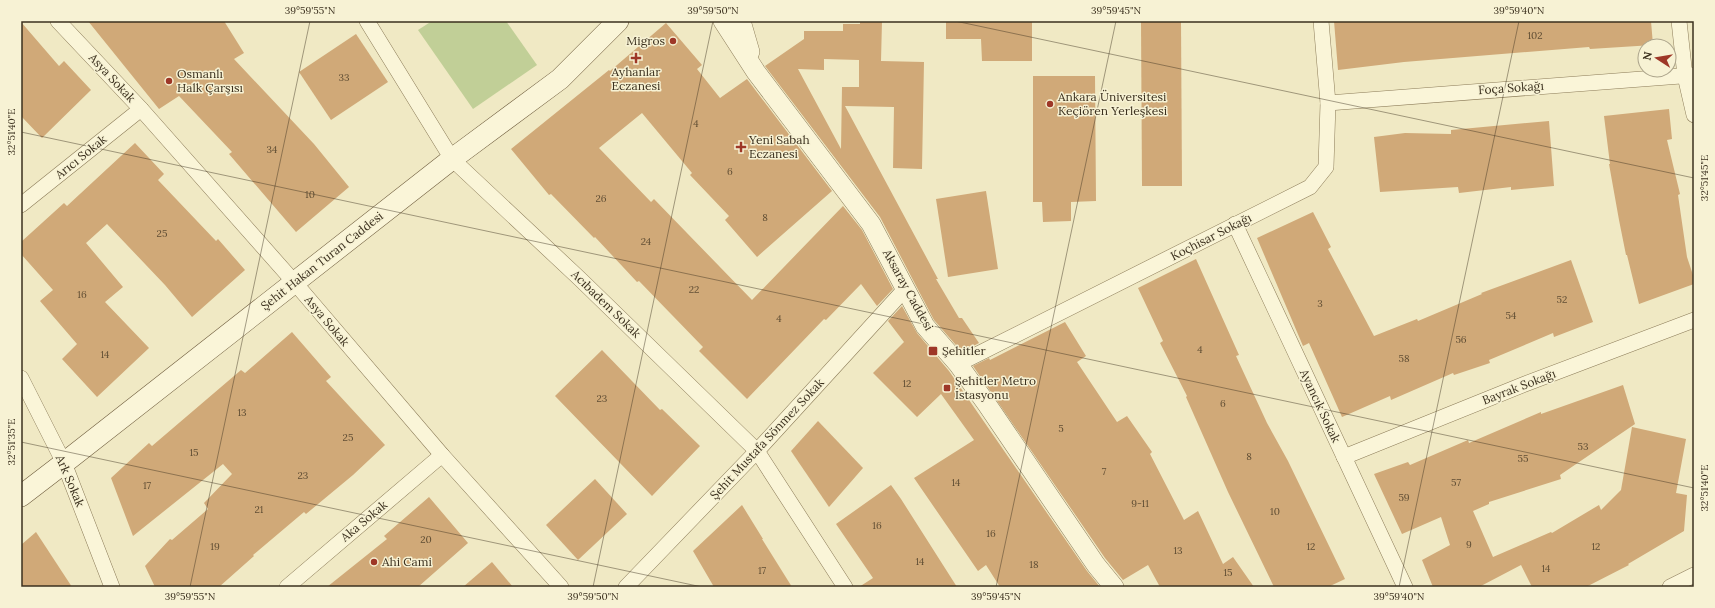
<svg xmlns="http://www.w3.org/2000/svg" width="1715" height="608" viewBox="0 0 1715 608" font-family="Lora,serif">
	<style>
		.green { fill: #c1cf97 }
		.building { fill: #d0a978; fill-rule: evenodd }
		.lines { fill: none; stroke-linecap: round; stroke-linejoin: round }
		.minor-casing { stroke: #8c7c59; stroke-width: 16 }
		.tertiary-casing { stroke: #8c7c59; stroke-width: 20 }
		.secondary-casing { stroke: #6e5c3d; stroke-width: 22 }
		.minor { stroke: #faf5d8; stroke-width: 15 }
		.tertiary { stroke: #faf5d8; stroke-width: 19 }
		.secondary { stroke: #faf5d8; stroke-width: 21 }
		.ticks { fill: none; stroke: #3b301e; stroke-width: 1; stroke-opacity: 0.45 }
		.poi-dot { fill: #9e3727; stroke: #f7f2d4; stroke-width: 1.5 }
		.labels { text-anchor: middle; stroke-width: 3; stroke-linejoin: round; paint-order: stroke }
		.number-label { font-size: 10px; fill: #604e34 }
		.poi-label { font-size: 12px; fill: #3b301e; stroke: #f7f2d4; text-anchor: start }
		.street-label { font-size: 12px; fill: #3b301e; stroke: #f7f2d4 }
		.neatline { fill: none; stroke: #3b301e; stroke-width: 1.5 }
		.ticks-label { font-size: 10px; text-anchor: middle; fill: #3b301e }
	</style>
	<rect width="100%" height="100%" fill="#f0e9c4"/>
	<polygon class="green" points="432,21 506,21 537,65 473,109 418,30"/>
	<g class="building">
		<polygon points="88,21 224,21 244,53 234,59 314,144 349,187 296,232 229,154 232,152 179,96 159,109"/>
		<path d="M860,21H882L881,61L924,62L922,169L893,168L894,107L845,106L938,279H936L959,318H962L979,343L962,352L934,320L880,217L765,66L804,39V31H843V24H860ZM824,59L859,60V87H842L841,149L798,69L824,70Z"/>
		<polygon points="946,21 1032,21 1032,61 982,61 981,39 946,39"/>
		<polygon points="1141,21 1181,21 1182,186 1142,186"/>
		<polygon points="1334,21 1651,21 1653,45 1590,49 1589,47 1404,62 1338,70"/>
		<polygon points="21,22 59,66 64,61 91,90 42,138 21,116"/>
		<polygon points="666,23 702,65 697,69 720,98 747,79 832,191 757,257 725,220 729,216 690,175 692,173 642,113 599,148 651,202 654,199 752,300 843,206 862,230 893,289 877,306 861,284 826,320 824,319 747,399 699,351 703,347 639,281 637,282 595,237 594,238 551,194 549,195 511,149 609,70 610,71"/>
		<polygon points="356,34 388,82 331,120 299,72"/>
		<polygon points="1033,76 1095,76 1096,201 1071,202 1071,221 1043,222 1042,202 1033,202"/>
		<polygon points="1669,109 1672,139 1667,140 1680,194 1678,195 1687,257 1694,278 1694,284 1639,304 1627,255 1626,255 1619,220 1609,164 1610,164 1604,116"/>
		<polygon points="1549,121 1554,186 1511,190 1511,187 1459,193 1458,187 1380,192 1374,137 1405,133 1451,134 1451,130"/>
		<polygon points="135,143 164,174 158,180 216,241 218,239 245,270 192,317 165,285 107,224 86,243 123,287 105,302 149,348 97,397 62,359 77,344 40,301 53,290 21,254 21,242 64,203 67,206"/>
		<polygon points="986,191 998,269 948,277 936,199"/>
		<polygon points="1313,212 1331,247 1328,249 1374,336 1417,319 1418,321 1482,294 1481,293 1571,260 1593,322 1554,337 1553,333 1489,360 1490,363 1454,375 1453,373 1391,400 1390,396 1342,417 1309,343 1303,346 1257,238"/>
		<polygon points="1196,259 1239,355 1236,356 1267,423 1288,461 1345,579 1328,587 1274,587 1228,492 1186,397 1187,396 1160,343 1163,341 1138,288"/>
		<polygon points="902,306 917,333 949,371 1087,571 1100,587 1000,587 986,565 978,571 914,478 974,440 941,394 917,417 873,373 904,342 888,321"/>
		<polygon points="1065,322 1086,356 1077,362 1117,422 1127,416 1152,452 1150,454 1184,520 1198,511 1223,564 1233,557 1254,587 1160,587 1148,565 1123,580 1105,558 973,366 989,358 990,360"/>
		<polygon points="292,332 331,377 326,381 385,445 353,475 306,514 304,512 253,555 254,556 219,587 155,587 145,566 170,539 172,540 208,509 204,503 232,474 223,464 133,536 111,478 149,443 152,446 241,370 245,373"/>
		<polygon points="602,350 660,410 662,409 700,446 652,496 555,396"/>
		<polygon points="1623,385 1635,424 1560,475 1561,479 1489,502 1489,504 1473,511 1493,557 1551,532 1552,533 1599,505 1601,510 1621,490 1632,427 1686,439 1676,493 1687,495 1684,531 1628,564 1629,565 1586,587 1532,587 1521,565 1479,587 1433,587 1422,560 1450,545 1441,517 1402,534 1374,474 1408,462 1410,465 1468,440 1469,443 1541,412 1541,414"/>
		<polygon points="818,421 863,468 829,507 791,451"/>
		<polygon points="595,479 627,514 578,560 546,525"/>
		<polygon points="891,485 901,499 957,587 859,587 873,578 836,524"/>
		<polygon points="429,497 468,543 418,587 327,587 387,539 384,536"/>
		<polygon points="742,505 763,539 762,539 792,587 714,587 693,551"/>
		<polygon points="36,532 72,587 21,587 21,545"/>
		<polygon points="492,562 513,587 463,587"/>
	</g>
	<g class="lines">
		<g class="minor-casing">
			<g id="minor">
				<polyline points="58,21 141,109 295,283 442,455 561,587"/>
				<polyline points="367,21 452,159 580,279 757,451 845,587"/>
				<polyline points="1679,21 1685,76 1694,115"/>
				<polyline points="1328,103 1694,75"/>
				<polyline points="21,205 141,109"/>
				<polyline points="1235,224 1405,587"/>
				<polyline points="958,364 1310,187 1326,167 1328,103 1321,21"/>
				<polyline points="21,378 64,463 112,587"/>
				<polyline points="1344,457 1525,384 1694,320"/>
				<polyline points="287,587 442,455"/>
				<polyline points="626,587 757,451 906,288"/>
				<polyline points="1670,587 1694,575"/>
			</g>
		</g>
		<g class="tertiary-casing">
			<g id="tertiary">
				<polyline points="723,21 756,72 871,224 925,326 958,364 986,403 1096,565 1114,587"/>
				<polyline points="741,21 750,52"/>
			</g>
		</g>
		<g class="secondary-casing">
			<polyline id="secondary" points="21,496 64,463 452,159 560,79 618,21"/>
		</g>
		<use href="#minor" class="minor"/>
		<use href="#tertiary" class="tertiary"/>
		<use href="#secondary" class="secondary"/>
	</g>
	<path class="ticks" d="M955,21L1694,178M21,132L1694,488M21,442L702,587M190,587L310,21M593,587L713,21M996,587L1116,21M1399,587L1519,21"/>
	<g class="poi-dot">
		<circle cx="673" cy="41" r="4"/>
		<path d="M634 52h4v4h4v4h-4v4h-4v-4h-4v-4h4z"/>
		<circle cx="169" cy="81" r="4"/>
		<circle cx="1050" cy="104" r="4"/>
		<path d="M739 141h4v4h4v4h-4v4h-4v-4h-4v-4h4z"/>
		<rect x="928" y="346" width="10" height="10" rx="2"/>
		<rect x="943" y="384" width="8" height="8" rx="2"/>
		<circle cx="374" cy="562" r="4"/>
	</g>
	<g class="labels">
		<g class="number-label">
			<text x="1535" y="39">102</text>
			<text x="344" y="81">33</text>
			<text x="696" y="127">4</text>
			<text x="272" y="153">34</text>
			<text x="730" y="175">6</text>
			<text x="310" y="198">10</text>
			<text x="601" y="202">26</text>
			<text x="765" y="221">8</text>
			<text x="162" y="237">25</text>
			<text x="646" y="245">24</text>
			<text x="694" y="293">22</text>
			<text x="82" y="298">16</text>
			<text x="1562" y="303">52</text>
			<text x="1320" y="307">3</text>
			<text x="1511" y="319">54</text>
			<text x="779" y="322">4</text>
			<text x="1461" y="343">56</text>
			<text x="1200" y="353">4</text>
			<text x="105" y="358">14</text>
			<text x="1404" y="362">58</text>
			<text x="907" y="387">12</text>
			<text x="602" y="402">23</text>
			<text x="1223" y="407">6</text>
			<text x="242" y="416">13</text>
			<text x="1061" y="432">5</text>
			<text x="348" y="441">25</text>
			<text x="1583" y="450">53</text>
			<text x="194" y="456">15</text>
			<text x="1249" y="460">8</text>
			<text x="1523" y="462">55</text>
			<text x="1104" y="475">7</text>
			<text x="303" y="479">23</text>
			<text x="956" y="486">14</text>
			<text x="1456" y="486">57</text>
			<text x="147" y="489">17</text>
			<text x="1404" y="501">59</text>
			<text x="1140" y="507">9-11</text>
			<text x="259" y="513">21</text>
			<text x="1275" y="515">10</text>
			<text x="877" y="529">16</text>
			<text x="991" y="537">16</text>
			<text x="426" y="543">20</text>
			<text x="1469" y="548">9</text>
			<text x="215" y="550">19</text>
			<text x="1311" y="550">12</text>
			<text x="1596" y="550">12</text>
			<text x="1178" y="554">13</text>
			<text x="920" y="565">14</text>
			<text x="1034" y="568">18</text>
			<text x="1546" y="572">14</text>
			<text x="762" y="574">17</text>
			<text x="1228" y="576">15</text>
		</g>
		<g class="poi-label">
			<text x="665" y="45" text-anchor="end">Migros</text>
			<text x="636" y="76" text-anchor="middle">Ayhanlar<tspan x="636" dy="14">Eczanesi</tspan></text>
			<text x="177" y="78">Osmanlı<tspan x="177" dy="14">Halk Çarşısı</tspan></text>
			<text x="1058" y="101">Ankara Üniversitesi<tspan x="1058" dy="14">Keçiören Yerleşkesi</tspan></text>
			<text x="749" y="144">Yeni Sabah<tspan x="749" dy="14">Eczanesi</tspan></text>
			<text x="942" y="355">Şehitler</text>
			<text x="955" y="385">Şehitler Metro<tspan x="955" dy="14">İstasyonu</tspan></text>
			<text x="382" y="566">Ahi Cami</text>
		</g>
		<g class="street-label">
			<text transform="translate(112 78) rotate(47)" y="4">Asya Sokak</text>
			<text transform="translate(1511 88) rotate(-4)" y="4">Foça Sokağı</text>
			<text transform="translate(81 157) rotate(-39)" y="4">Arıcı Sokak</text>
			<text transform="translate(1211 237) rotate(-27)" y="4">Koçhisar Sokağı</text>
			<text transform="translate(322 261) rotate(-38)" y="4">Şehit Hakan Turan Caddesi</text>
			<text transform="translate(908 290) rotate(61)" y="4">Aksaray Caddesi</text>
			<text transform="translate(606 304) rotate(44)" y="4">Acıbadem Sokak</text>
			<text transform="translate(327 321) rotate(50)" y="4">Asya Sokak</text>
			<text transform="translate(1519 387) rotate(-21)" y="4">Bayrak Sokağı</text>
			<text transform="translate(1320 406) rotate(65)" y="4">Ayancık Sokak</text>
			<text transform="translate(767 439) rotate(-47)" y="4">Şehit Mustafa Sönmez Sokak</text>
			<text transform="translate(70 481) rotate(67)" y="4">Ark Sokak</text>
			<text transform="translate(364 521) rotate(-40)" y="4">Aka Sokak</text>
		</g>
	</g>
	<rect width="1715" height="608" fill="none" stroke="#f7f2d4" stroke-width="44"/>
	<g transform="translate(1657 58) rotate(282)"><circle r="19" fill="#f7f2d4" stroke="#aca48b"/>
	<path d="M0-3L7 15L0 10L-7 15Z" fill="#9e3727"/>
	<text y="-6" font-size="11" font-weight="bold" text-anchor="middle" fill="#3b301e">N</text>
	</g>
	<rect x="22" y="22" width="1671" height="564" class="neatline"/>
	<g class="ticks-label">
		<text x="310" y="14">39°59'55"N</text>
		<text x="713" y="14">39°59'50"N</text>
		<text x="1116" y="14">39°59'45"N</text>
		<text x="1519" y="14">39°59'40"N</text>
		<text transform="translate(11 132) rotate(-90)" y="4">32°51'40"E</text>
		<text transform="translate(1704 178) rotate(-90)" y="4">32°51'45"E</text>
		<text transform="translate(11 442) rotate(-90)" y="4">32°51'35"E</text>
		<text transform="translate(1704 488) rotate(-90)" y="4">32°51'40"E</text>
		<text x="190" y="600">39°59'55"N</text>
		<text x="593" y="600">39°59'50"N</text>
		<text x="996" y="600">39°59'45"N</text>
		<text x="1399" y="600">39°59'40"N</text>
	</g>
</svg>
